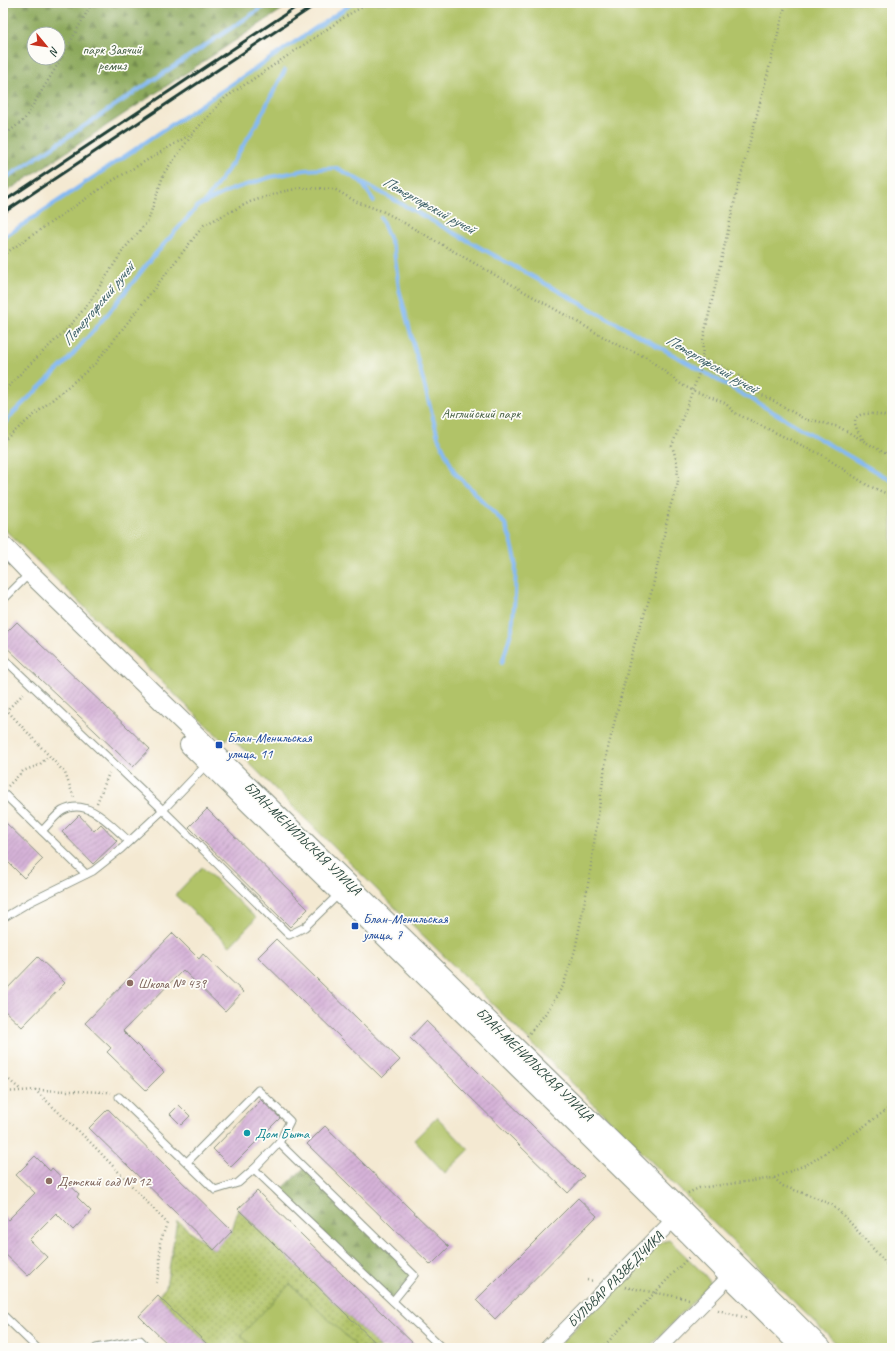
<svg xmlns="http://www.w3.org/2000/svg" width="895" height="1351" viewBox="0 0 895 1351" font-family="Caveat,sans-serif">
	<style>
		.grass { fill: url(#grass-dots); stroke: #68804e }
		.forest { fill: url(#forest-firs); stroke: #567348; fill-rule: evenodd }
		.green { fill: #b1c367; stroke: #68804e }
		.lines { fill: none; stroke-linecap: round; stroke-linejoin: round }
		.stream { stroke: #85baf3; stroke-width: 4 }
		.building { fill: url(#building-hatch) }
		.service-casing { stroke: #8a9383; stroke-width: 9 }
		.minor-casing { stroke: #8a9383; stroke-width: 16 }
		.tertiary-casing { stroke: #8a9383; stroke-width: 20 }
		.path { stroke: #8a9383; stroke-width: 2.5; stroke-dasharray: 1 3; stroke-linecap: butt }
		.service { stroke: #fff; stroke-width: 7 }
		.minor { stroke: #fff; stroke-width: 14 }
		.tertiary { stroke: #fff; stroke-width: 18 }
		.rail { stroke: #1f3d34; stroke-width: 3 }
		.transit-dot { fill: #1a4fb4; stroke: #fdfcf7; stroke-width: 1.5 }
		.education-dot { fill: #8d6e63; stroke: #fdfcf7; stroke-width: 1.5 }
		.culture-dot { fill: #0f9aa8; stroke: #fdfcf7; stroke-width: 1.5 }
		.labels { text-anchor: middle; stroke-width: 3.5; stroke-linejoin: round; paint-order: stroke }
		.park-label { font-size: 14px; fill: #445e41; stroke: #fdfcf7 }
		.transit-label { font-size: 14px; fill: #164399; stroke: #fdfcf7; text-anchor: start }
		.street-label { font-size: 14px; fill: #1f3d34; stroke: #fdfcf7 }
		.education-label { font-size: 14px; fill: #785e54; stroke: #fdfcf7; text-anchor: start }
		.culture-label { font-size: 14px; fill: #0d838f; stroke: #fdfcf7; text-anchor: start }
		.water-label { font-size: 15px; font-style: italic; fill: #385c64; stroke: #fdfcf7 }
	</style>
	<defs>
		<pattern id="grass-dots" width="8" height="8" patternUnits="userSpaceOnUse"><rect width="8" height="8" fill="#b1c367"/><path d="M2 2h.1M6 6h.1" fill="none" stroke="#8fa056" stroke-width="1.8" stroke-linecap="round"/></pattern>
		<pattern id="forest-firs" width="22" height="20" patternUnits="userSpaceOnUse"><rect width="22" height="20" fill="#8ca95c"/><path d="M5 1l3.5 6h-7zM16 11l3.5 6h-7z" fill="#728b4d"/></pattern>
		<pattern id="building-hatch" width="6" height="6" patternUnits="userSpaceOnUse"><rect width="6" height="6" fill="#d6b2d8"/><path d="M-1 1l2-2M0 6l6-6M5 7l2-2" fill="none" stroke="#ad92b0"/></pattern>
	</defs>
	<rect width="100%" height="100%" fill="#fdfcf7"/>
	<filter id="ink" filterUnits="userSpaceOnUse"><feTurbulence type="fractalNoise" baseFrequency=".025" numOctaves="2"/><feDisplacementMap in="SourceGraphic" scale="8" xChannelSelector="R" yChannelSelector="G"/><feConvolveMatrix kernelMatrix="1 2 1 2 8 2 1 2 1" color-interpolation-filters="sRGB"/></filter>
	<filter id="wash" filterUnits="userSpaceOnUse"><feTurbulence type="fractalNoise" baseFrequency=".012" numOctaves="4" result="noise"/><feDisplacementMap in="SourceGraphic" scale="16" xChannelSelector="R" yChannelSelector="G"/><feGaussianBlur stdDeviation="0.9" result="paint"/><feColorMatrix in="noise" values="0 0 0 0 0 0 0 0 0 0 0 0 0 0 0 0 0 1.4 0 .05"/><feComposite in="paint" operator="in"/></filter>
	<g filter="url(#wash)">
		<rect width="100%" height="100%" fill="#f4e9d2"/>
		<polygon class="grass" points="238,1209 381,1348 211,1348 158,1296 166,1287 177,1221 214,1250 232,1231"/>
		<g class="forest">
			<path d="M3,3H292L3,194ZM34,34H58V58H34Z"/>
			<polygon points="304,1168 414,1275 393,1301 279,1192"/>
		</g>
		<g class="green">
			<polygon points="353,3 892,3 892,1348 841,1348 680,1190 243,757 247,752 229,737 223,741 3,528 3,238"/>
			<polygon points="202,867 256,918 230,946 175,895"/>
			<polygon points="437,1117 469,1150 445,1173 414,1140"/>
			<polygon points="669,1240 703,1273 711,1283 648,1348 556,1348 654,1248 662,1242"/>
			<polygon points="290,1284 355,1344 352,1348 254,1348 241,1335"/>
		</g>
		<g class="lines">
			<g class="stream">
				<polyline points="3,180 269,3"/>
				<polyline points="362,183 374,201"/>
				<polyline points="205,202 233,162 257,123 285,70"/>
				<polyline points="381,218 394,250 399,289 438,437 455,473 505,524 511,540 516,560 515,595 512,629 502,663"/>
				<polyline points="3,238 353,3"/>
				<polyline points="3,426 13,413 67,361 111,310 156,253 198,206 230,190 271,177 305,170 337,168 697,368 892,481"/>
			</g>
		</g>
		<g id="blocks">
			<g class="building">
				<polygon points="17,622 150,749 133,767 3,644 3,636"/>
				<polygon points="207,809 308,909 290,927 189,827"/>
				<polygon points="79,815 94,831 101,824 117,841 93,864 62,832"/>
				<polygon points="3,820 43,859 24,878 3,857"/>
				<polygon points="173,933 199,959 203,954 243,992 225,1011 183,970 123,1031 164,1072 146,1090 107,1052 111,1048 85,1023"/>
				<polygon points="276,939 400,1060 382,1078 258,957"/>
				<polygon points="38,957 65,983 22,1027 3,1009 3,993"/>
				<polygon points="426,1021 584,1176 568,1193 410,1038"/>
				<polygon points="261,1100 280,1118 231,1167 213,1149"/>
				<polygon points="179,1105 190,1116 181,1125 170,1114"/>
				<polygon points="108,1109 232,1231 214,1250 89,1128"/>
				<polygon points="325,1126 449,1247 431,1265 307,1144"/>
				<polygon points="35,1156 50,1171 52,1168 79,1194 77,1197 91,1211 73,1230 56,1213 29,1240 47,1257 28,1276 3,1252 3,1215 8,1220 35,1193 16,1175"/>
				<polygon points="257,1191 351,1283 418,1348 381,1348 238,1209"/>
				<polygon points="578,1198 597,1216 495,1319 476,1300"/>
				<polygon points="158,1296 211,1348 172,1348 150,1327 139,1316"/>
			</g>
		</g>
	</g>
	<g filter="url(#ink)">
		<use href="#blocks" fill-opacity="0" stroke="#8a9383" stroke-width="1"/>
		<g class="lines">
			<g class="service-casing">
				<g id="service">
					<polyline points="3,600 30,573"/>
					<polyline points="3,658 163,810 289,935 305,927 339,894"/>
					<polyline points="3,793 86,874"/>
					<path d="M42,831C48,825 55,816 62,811C88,796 111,826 129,841"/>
					<polyline points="3,918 30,902 93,871 121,849 163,810 208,763"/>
					<polyline points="119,1097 215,1190 238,1183 254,1169 442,1348"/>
					<polyline points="279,1143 414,1275 393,1301"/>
					<polyline points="187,1162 258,1090 290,1121 279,1143 254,1169"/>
					<polyline points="3,1315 37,1348"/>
					<polyline points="96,1348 140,1340 148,1348"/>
				</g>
			</g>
			<g class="minor-casing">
				<g id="minor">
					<polyline points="547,1348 680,1213"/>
					<polyline points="659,1348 736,1270"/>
				</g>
			</g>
			<g class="tertiary-casing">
				<g id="tertiary">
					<polyline points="3,545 30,573 673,1200 822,1348"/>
					<polyline points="189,745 673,1220 729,1277 801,1348"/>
				</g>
			</g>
			<g class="path">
				<polyline points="3,136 24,120 55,69 92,3"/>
				<polyline points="3,255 112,181 193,133 225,98 351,13 370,3"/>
				<polyline points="702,359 720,365 741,377 752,390 772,400 806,420 816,421 839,427 892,457"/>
				<polyline points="3,392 29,365 67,329 89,303 124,249 148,221 164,173 192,135"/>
				<path d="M863,439C840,408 872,412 892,418"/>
				<polyline points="3,441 95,364 204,225 250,202 281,192 300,188 334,189 357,202 382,211 392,216 621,347 646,357 682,385 692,390 725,403 735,413 822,455 867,485 892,496"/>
				<polyline points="3,706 65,773 74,798"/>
				<polyline points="3,714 25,692"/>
				<polyline points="8,786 23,771 39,765 49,756"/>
				<polyline points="97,803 109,773"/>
				<polyline points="527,1036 546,1013 563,986 575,950 589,879 607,752 632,652 652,590 670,507 678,483 677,462 672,446 702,365 703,340 737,191 786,3"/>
				<polyline points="3,1075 21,1090"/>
				<polyline points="35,1090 92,1144 167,1223 160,1243 160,1270 156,1284"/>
				<polyline points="3,1092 35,1090 107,1092 111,1093"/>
				<polyline points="774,1178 783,1186 817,1198 832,1205 848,1220 892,1270"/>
				<polyline points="688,1193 699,1188 774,1178 810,1163 856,1132 892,1106"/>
				<polyline points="587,1280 594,1281"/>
				<polyline points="625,1287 689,1299"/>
				<polyline points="718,1310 747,1318"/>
				<polyline points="602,1348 689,1257"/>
			</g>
			<use href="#service" class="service"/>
			<use href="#minor" class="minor"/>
			<use href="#tertiary" class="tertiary"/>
			<g class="rail">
				<polyline points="3,202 302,3"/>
				<polyline points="3,213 318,3"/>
			</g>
		</g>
	</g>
	<g class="transit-dot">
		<rect x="215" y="741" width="8" height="8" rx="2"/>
		<rect x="351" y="922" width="8" height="8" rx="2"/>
	</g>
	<g class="education-dot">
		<circle cx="130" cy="983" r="4"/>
		<circle cx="49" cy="1181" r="4"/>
	</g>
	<circle class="culture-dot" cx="247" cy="1133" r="4"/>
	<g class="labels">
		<g class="park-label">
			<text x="112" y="54">парк Заячий<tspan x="112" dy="16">ремиз</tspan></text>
			<text x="481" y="418">Английский парк</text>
		</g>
		<g class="transit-label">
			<text x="227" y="742">Блан-Менильская<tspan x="227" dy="16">улица, 11</tspan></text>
			<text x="363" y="923">Блан-Менильская<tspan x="363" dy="16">улица, 7</tspan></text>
		</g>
		<g class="street-label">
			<text transform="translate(303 838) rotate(44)" y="5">БЛАН-МЕНИЛЬСКАЯ УЛИЦА</text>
			<text transform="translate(535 1064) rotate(44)" y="5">БЛАН-МЕНИЛЬСКАЯ УЛИЦА</text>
			<text transform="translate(615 1279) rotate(-45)" y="5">БУЛЬВАР РАЗВЕДЧИКА</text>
		</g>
		<g class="education-label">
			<text x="138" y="988">Школа № 439</text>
			<text x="57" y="1186">Детский сад № 12</text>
		</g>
		<g class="culture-label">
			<text x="255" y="1138">Дом Быта</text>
		</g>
		<g class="water-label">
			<text transform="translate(429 205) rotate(29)" y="5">Петергофский ручей</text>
			<text transform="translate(98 304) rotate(-50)" y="5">Петергофский ручей</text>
			<text transform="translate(712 364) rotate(30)" y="5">Петергофский ручей</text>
		</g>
	</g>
	<rect width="895" height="1351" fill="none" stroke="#fdfcf7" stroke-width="16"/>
	<g transform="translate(46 46) rotate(119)"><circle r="19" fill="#fdfcf7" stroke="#a4b0a9"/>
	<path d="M0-3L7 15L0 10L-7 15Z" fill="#c8321e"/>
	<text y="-6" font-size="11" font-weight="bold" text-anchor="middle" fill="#1f3d34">N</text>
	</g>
</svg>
